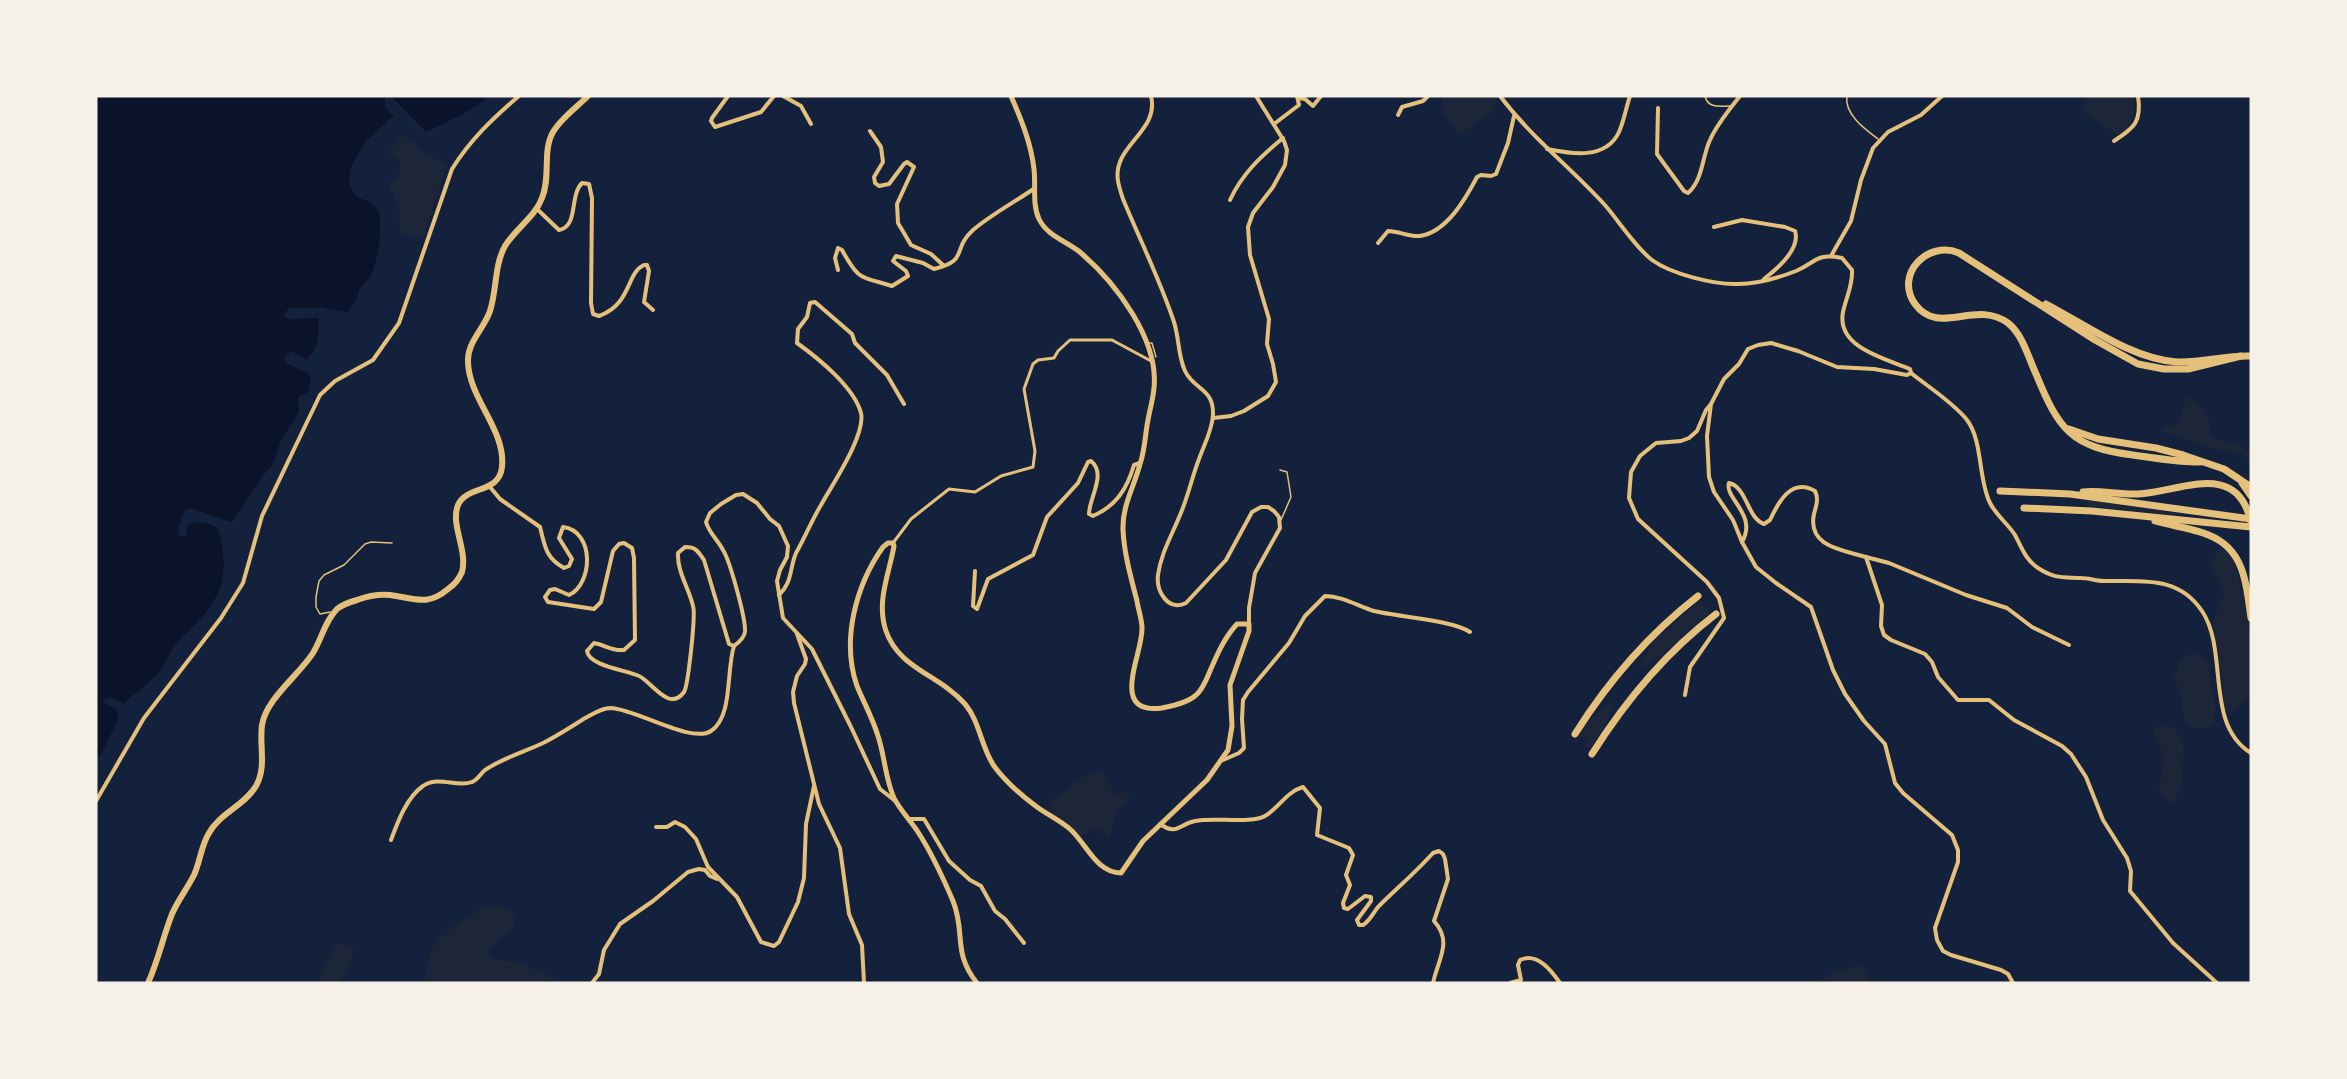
<svg xmlns="http://www.w3.org/2000/svg" width="2347" height="1079" viewBox="0 0 2347 1079" font-family="Karla,sans-serif">
	<style>
		.green { fill: #1d2539 }
		.water { fill: #0b132b }
		.pier { fill: #14213d }
		.lines { fill: none; stroke-linecap: round; stroke-linejoin: round }
		.service { stroke: #e5c07b; stroke-width: 1.5 }
		.pedestrian { stroke: #e5c07b; stroke-width: 3 }
		.minor { stroke: #e5c07b; stroke-width: 4 }
		.secondary { stroke: #e5c07b; stroke-width: 5 }
		.primary { stroke: #e5c07b; stroke-width: 6 }
		.motorway { stroke: #e5c07b; stroke-width: 7 }
	</style>
	<rect width="100%" height="100%" fill="#14213d"/>
	<g class="green">
		<polygon points="1441,96 1497,96 1498,98 1491,112 1460,135 1444,114"/>
		<path d="M2088,96H2134C2137,115 2133,125 2117,135L2082,110Z"/>
		<path d="M403,135L424,153L447,165L423,238L400,234L399,209L388,183C399,180 403,171 399,160L389,153L400,136Z"/>
		<path d="M2190,397C2197,401 2206,414 2209,422C2210,428 2209,432 2212,438L2235,444L2251,451V465L2244,455L2238,452L2209,448L2198,443L2162,432L2163,428L2178,423L2186,400Z"/>
		<polygon points="2088,500 2178,513 2178,516 2087,506"/>
		<path d="M2222,547L2232,559L2237,570L2251,639L2249,698C2242,707 2234,707 2229,717L2224,704L2222,676L2212,623L2225,594L2210,563Z"/>
		<polygon points="1700,600 1710,612 1663,654 1636,672 1651,644"/>
		<path d="M2194,653L2211,664C2211,670 2210,679 2211,685C2216,703 2218,705 2213,725L2207,728H2192C2178,716 2185,692 2173,678C2183,665 2175,659 2194,653Z"/>
		<polygon points="1614,700 1606,724 1590,749 1585,746 1588,741 1580,736 1591,718"/>
		<path d="M2158,726L2173,727C2183,739 2188,750 2180,765L2183,774L2175,804L2161,794L2158,787L2163,773L2160,763L2166,760L2153,731Z"/>
		<path d="M1101,771L1115,794L1118,796L1125,791L1130,797L1117,811L1109,838L1096,828L1081,837C1070,825 1056,818 1048,804L1085,776Z"/>
		<path d="M489,905C499,905 510,908 515,917L513,928L489,948L488,953L493,960L517,961L562,983H423C428,973 426,962 431,951C438,935 473,913 489,905Z"/>
		<polygon points="336,943 354,948 351,962 339,983 317,983"/>
		<path d="M1864,965L1872,983H1809C1823,979 1840,969 1855,966C1858,965 1861,966 1864,965Z"/>
	</g>
	<path class="water" d="M96,96H490L463,114L426,132L392,97L388,96L385,99V107L394,116C377,130 337,167 353,192C360,202 373,199 378,211C385,225 378,265 370,278C367,283 360,286 359,292C356,300 354,305 348,312L322,308H289L283,315L289,319L318,318C320,334 319,347 307,360L291,351L284,357L285,362L309,374L311,379L308,392L298,397L299,412L281,440L274,462L260,480L233,521L230,522L191,508L185,510L178,528L180,537L186,536L188,524C196,520 212,523 218,529C232,578 220,602 184,635C173,644 167,662 158,673C148,685 134,692 124,704L112,698L104,699L103,702L119,711L116,724L100,756H96Z"/>
	<polygon class="pier" points="394,116 396,118 369,143 356,165 353,182 356,190 361,195 374,200 382,211 383,238 375,276 362,292 358,304 348,315 348,312 358,297 359,290 372,275 379,248 380,231 380,213 376,206 370,201 360,198 353,192 350,183 353,165 366,141"/>
	<g class="lines">
		<g class="service">
			<path d="M1705,96C1708,109 1720,106 1731,106"/>
			<path d="M1847,96C1844,114 1865,129 1878,139"/>
			<polyline points="1149,343 1152,343 1156,357"/>
			<polyline points="1280,470 1287,472 1291,497 1281,520"/>
			<polyline points="330,612 320,614 316,607 316,597 319,581 324,575 344,565 365,544 371,542 392,543"/>
		</g>
		<polyline class="pedestrian" points="893,543 911,519 949,489 975,492 1001,476 1033,467 1035,451 1024,389 1033,364 1038,360 1054,358 1058,351 1070,340 1112,340 1151,361"/>
		<g class="minor">
			<polyline points="728,96 712,118 711,121 715,127 761,112 774,96"/>
			<polyline points="783,96 801,106 811,124"/>
			<path d="M1151,96C1160,132 1112,145 1118,181C1119,187 1121,193 1123,199C1140,240 1160,280 1174,322C1179,337 1178,356 1185,371C1194,390 1214,388 1213,415C1212,431 1204,445 1199,459C1192,477 1188,497 1180,515C1172,535 1161,553 1158,575C1156,591 1168,612 1186,603L1226,560L1252,512L1261,507H1268L1274,511L1279,517L1280,528L1255,573L1249,608V624"/>
			<path d="M1500,96C1532,138 1569,166 1604,204C1619,221 1635,247 1652,260C1671,274 1715,285 1738,284C1757,284 1778,278 1796,271C1817,262 1815,253 1842,258L1852,270C1853,285 1846,298 1843,312C1836,348 1887,359 1910,369L1911,373L1907,375L1874,369L1837,367L1798,351L1771,343L1758,345L1748,349L1739,364L1724,379L1711,404L1707,436L1709,477L1714,492L1733,520L1742,542L1756,567L1776,583L1811,607L1833,670L1845,694L1864,721L1885,744L1895,783L1903,793L1952,835L1958,850V862L1935,928L1937,940L1943,951L1951,955L2001,970L2008,974L2013,983"/>
			<polyline points="1298,98 1305,99 1313,106 1321,96"/>
			<path d="M1658,108L1657,154L1684,191L1688,193C1703,180 1702,157 1710,140C1717,124 1729,110 1740,96"/>
			<polyline points="1398,115 1402,107 1423,101 1428,96"/>
			<polyline points="1274,124 1299,105 1297,96"/>
			<polyline points="870,131 881,147 883,162 874,177 875,183 879,186 889,184 904,164 907,162 914,167 897,204 898,223 911,245 931,254 943,265"/>
			<path d="M2114,141C2134,128 2142,122 2138,96"/>
			<path d="M1547,149C1571,154 1606,160 1619,132C1624,121 1626,108 1630,96"/>
			<path d="M1230,200C1242,174 1261,156 1283,138"/>
			<path d="M537,209L559,230C579,226 569,196 582,183L589,184L592,198L591,303L593,314L599,316C632,304 626,273 644,265H647L649,271L644,302L653,310"/>
			<path d="M1714,227L1742,220L1785,227L1795,231C1801,249 1777,269 1764,279"/>
			<path d="M1378,243L1388,231C1399,231 1409,237 1420,236C1447,232 1466,198 1477,177L1481,175L1491,176L1496,174L1508,143L1514,116"/>
			<polyline points="1831,256 1851,221 1861,180 1873,148 1888,132 1921,115 1942,96"/>
			<path d="M838,270L835,258L838,248L842,250C859,281 860,276 892,286L908,276L906,271L893,261L896,256L923,263L934,269C970,260 951,250 973,230C992,214 1015,202 1035,188"/>
			<path d="M1911,373C1927,386 1954,403 1967,420C1983,441 1978,479 1990,503C1996,515 2008,524 2015,535C2022,548 2025,559 2038,568C2055,579 2062,577 2081,578C2089,578 2096,581 2104,581C2142,582 2178,575 2202,611C2229,651 2204,724 2251,753"/>
			<polyline points="1213,418 1231,416 1244,411 1268,396 1276,382 1273,364 1267,344 1269,319 1250,255 1248,227 1253,213 1273,187 1285,165 1287,150 1284,141 1256,96"/>
			<path d="M490,487L500,499L540,527C545,546 545,557 564,568L569,566L572,559L559,538L563,527C595,531 593,584 569,595L555,589L550,590L545,597L548,602L594,609L601,602L613,551L619,544L624,543L632,548L634,558L635,640L624,650C610,651 606,645 594,643L587,651C589,666 626,670 639,676C651,681 669,713 684,692C688,686 696,614 693,606C689,588 677,572 678,553L685,547C696,547 698,551 704,560L729,644L734,646C738,643 744,638 745,632C746,619 730,561 723,550C718,540 709,533 706,522L710,513L721,504L736,495L743,494L757,503L770,519L779,526L788,546L787,557L780,570L777,581L783,618L812,649L851,727L880,789L894,800"/>
			<path d="M1742,542C1758,515 1724,498 1729,483C1747,487 1747,518 1764,524L1770,520C1778,503 1791,477 1815,491C1819,499 1816,506 1814,514C1807,547 1843,550 1866,557L1882,605L1881,626L1884,635L1891,640L1925,654L1932,662L1938,677L1958,700H1989L2014,720L2062,746L2071,754L2086,777L2103,820L2127,858L2131,871L2130,891L2173,943L2217,983"/>
			<polyline points="1866,557 1889,563 1966,595 2007,608 2032,627 2069,645"/>
			<path d="M975,571L973,606L977,609L988,579L1033,555L1047,517L1078,483L1088,462L1091,461C1107,474 1089,498 1089,514L1093,516C1116,506 1127,489 1134,465L1140,463"/>
			<path d="M779,595C793,581 789,570 796,553C805,537 812,520 821,505C832,485 866,435 861,413C854,387 818,358 797,343L798,329L807,317L810,303L815,302L852,334L855,343L887,375L904,404"/>
			<polyline points="797,634 806,659 805,664 797,676 793,692 794,703 819,804 840,848 849,914 862,945 864,983"/>
			<polyline points="1685,695 1690,667 1724,618 1719,598 1707,582 1638,519 1629,498 1631,472 1640,456 1656,443 1681,441 1689,438 1697,431 1706,410 1711,404"/>
			<path d="M1223,760L1239,753L1244,748L1242,719L1243,700L1248,692L1289,643L1305,616L1325,596C1342,596 1358,606 1374,611C1399,617 1451,620 1470,632"/>
			<path d="M96,801L144,718L221,618L243,583L262,516L320,395L335,381L373,360L399,323L452,169C470,140 493,118 519,96"/>
			<polyline points="910,819 924,819 949,861 970,880 981,886 995,911 1005,919 1024,943"/>
			<path d="M1160,824C1177,836 1179,824 1195,821C1214,817 1251,824 1265,816C1279,808 1286,792 1303,787L1320,808L1317,835L1349,848L1353,855L1346,875L1350,885L1343,903L1344,908L1348,909L1365,896L1371,897V901L1357,920L1359,925H1363C1370,921 1373,913 1378,907C1396,889 1416,872 1433,853L1439,851L1443,854L1445,859L1448,879L1434,921C1453,942 1438,959 1433,983"/>
			<polyline points="656,827 667,827 675,822 685,827 696,839 708,867 737,897 761,942 774,946 779,942 798,902 804,878 806,824 814,786"/>
			<path d="M391,840C398,821 407,797 423,786C438,775 457,788 472,782C478,780 481,773 485,770C503,758 524,752 543,743C557,736 569,728 582,720C591,715 601,708 611,708C636,709 691,744 711,731C733,717 726,671 734,646"/>
			<polyline points="592,983 599,974 604,950 620,924 653,901 688,872 699,869 705,870 710,876 717,879"/>
			<path d="M1510,983L1521,980L1518,965L1520,960C1537,952 1551,970 1560,983"/>
		</g>
		<path class="secondary" d="M977,983C952,952 966,933 953,901C944,880 931,852 918,832C911,821 900,810 894,798C885,778 885,757 878,736C873,719 864,703 857,686C841,640 856,585 883,547L888,543H893L894,546C889,574 876,602 886,631C899,669 940,675 965,704C980,722 981,747 994,766C1005,781 1022,796 1037,807C1048,815 1061,821 1071,830C1087,845 1097,873 1121,873L1143,841L1207,780L1228,750L1232,726L1230,685L1249,631V624H1237C1224,638 1217,655 1210,671C1207,678 1204,686 1199,692C1192,701 1174,706 1162,708C1108,715 1143,654 1142,628C1142,619 1138,609 1137,601C1131,578 1124,553 1123,530C1122,506 1134,487 1140,464C1145,450 1145,435 1148,420C1150,409 1153,399 1154,388C1159,340 1116,283 1081,253C1067,241 1048,237 1039,219C1032,204 1036,185 1034,169C1031,143 1021,119 1011,96"/>
		<path class="primary" d="M148,983C158,961 163,937 172,914C178,900 187,889 194,875C200,862 201,846 209,833C220,813 244,806 256,786C267,766 259,746 262,725C266,699 299,675 313,653C322,638 325,621 337,609C343,604 350,602 357,600C368,596 380,594 390,595C414,598 427,607 448,589C454,585 459,579 462,572C468,550 450,525 458,505C467,485 499,494 502,467C506,430 469,399 468,362C467,342 484,329 490,311C497,290 494,266 505,246C516,228 535,217 542,198C551,177 542,151 553,132C561,118 577,107 588,96"/>
		<g class="motorway">
			<path d="M2046,304C2086,325 2132,359 2177,362C2202,363 2226,355 2251,356"/>
			<polyline points="2069,429 2098,439 2156,448 2183,455 2224,469 2251,487"/>
			<path d="M2200,462C2177,462 2156,458 2133,455C2071,447 2059,430 2036,374C2028,357 2023,335 2008,323C1975,299 1939,337 1915,304C1894,274 1928,240 1959,253L2095,340L2138,364L2164,369H2188L2241,356"/>
			<polyline points="2242,483 2251,496"/>
			<polyline points="2000,491 2070,494 2251,519"/>
			<path d="M2083,492C2101,490 2119,495 2138,494C2180,492 2237,459 2251,522"/>
			<polyline points="2024,508 2092,511 2251,527"/>
			<path d="M2155,521C2195,532 2234,530 2245,581C2248,593 2249,605 2251,618"/>
			<path d="M1575,734C1609,680 1648,635 1698,596"/>
			<path d="M1592,754C1626,700 1665,653 1716,614"/>
		</g>
	</g>
	<rect width="2347" height="1079" fill="none" stroke="#f6f1e7" stroke-width="195"/>
</svg>
